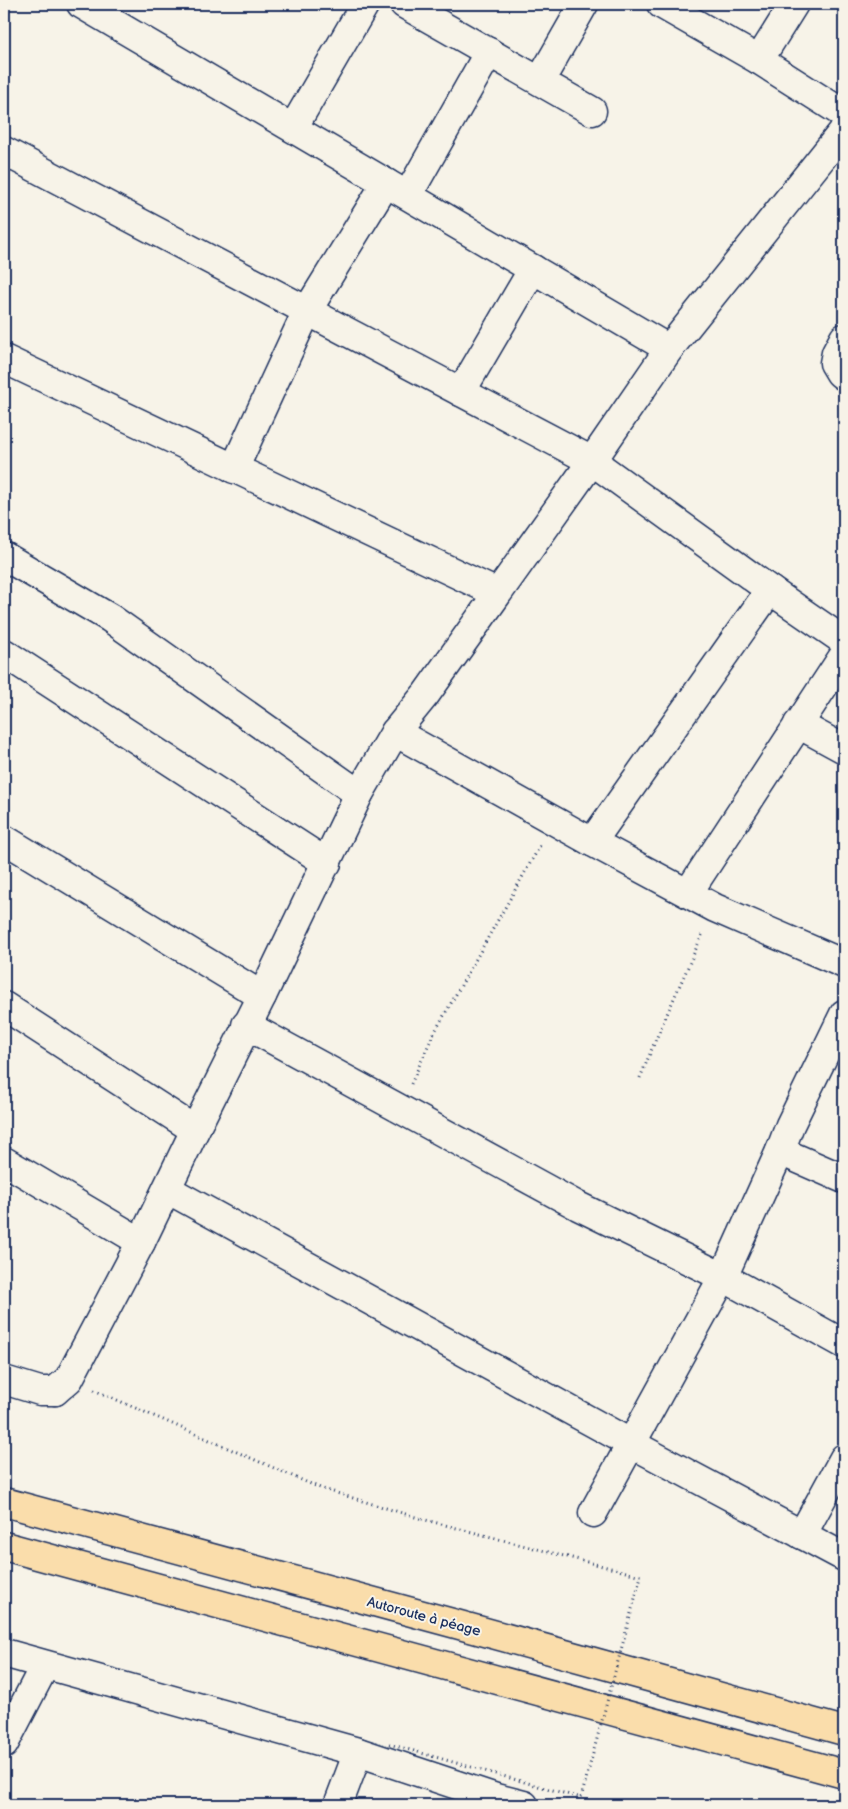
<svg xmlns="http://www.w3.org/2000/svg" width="848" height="1809" viewBox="0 0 848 1809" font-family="'Balsamiq Sans',sans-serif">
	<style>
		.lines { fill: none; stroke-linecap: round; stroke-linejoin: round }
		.street-casing { stroke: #1b2f5e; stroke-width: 31 }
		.secondary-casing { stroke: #1b2f5e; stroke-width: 31 }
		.highway-casing { stroke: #1b2f5e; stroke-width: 31 }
		.path { stroke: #1b2f5e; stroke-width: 3; stroke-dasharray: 1 4; stroke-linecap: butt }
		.street { stroke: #f7f3e8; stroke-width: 28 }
		.secondary { stroke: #f7f3e8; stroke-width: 28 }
		.highway { stroke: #faddab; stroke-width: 28 }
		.path-bridge { stroke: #1b2f5e; stroke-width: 3; stroke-dasharray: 1 4; stroke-linecap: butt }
		.labels { text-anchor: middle; stroke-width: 4; stroke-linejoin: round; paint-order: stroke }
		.street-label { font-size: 14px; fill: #1b2f5e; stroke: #f7f3e8 }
	</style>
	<rect width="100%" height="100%" fill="#f7f3e8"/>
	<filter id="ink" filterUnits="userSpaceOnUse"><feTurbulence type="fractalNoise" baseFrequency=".02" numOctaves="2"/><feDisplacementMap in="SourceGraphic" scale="10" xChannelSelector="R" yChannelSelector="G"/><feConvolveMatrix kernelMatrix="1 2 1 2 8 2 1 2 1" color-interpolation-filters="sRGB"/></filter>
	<g filter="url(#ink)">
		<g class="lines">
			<g class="street-casing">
				<g id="street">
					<polyline points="81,4 669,349"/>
					<polyline points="404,4 592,111"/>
					<polyline points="661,4 759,60 844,114"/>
					<polyline points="759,60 794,4"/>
					<polyline points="540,81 584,4"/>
					<polyline points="293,128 365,4"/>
					<polyline points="4,151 592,461 770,590 844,641"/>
					<polyline points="408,195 489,52"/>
					<polyline points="844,338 836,353 834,363 840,373 844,376"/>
					<polyline points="4,359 497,593"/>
					<polyline points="461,392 533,269"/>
					<polyline points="234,469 307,311 386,183"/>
					<polyline points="4,556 110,618 359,794"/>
					<polyline points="4,653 327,863"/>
					<polyline points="798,724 844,749"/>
					<polyline points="395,732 592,842 715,908 844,964"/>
					<polyline points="4,839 262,996"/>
					<polyline points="592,842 770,590"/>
					<polyline points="688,893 844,655"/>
					<polyline points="4,1006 195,1130"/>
					<polyline points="246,1025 578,1206 723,1277 844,1344"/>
					<polyline points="780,1151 844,1179"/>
					<polyline points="4,1161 141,1242"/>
					<polyline points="167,1189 632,1444 844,1557"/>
					<polyline points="4,1380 40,1391 55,1391"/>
					<polyline points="593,1513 723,1277 780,1151 790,1125 844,1014"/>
					<polyline points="802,1535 844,1458"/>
					<polyline points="4,1653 358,1752 496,1798 524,1805"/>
					<polyline points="4,1744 45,1665"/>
					<polyline points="338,1805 358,1752"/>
				</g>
			</g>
			<g class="secondary-casing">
				<polyline id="secondary" points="55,1391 69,1379 141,1242 195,1130 262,996 359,794 395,732 426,694 592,461 669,349 844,130"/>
			</g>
			<g class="highway-casing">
				<g id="highway">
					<polyline points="4,1502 456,1624 844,1731"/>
					<polyline points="4,1546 844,1774"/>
				</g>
			</g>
			<g class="path">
				<polyline points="640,1078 656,1039 703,933"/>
				<polyline points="411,1084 433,1035 541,844"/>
				<polyline points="94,1390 320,1488 422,1519"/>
			</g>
			<use href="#street" class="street"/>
			<use href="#secondary" class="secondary"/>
			<use href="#highway" class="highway"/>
			<polyline class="path-bridge" points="389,1744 581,1798 641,1576 422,1519"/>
		</g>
	</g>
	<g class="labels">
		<g class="street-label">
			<text transform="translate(424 1616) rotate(15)" y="5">Autoroute à péage</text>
		</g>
	</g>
	<rect width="848" height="1809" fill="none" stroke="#f7f3e8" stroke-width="20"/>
	<rect x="10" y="10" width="828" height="1789" fill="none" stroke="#1b2f5e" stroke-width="2" filter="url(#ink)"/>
</svg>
